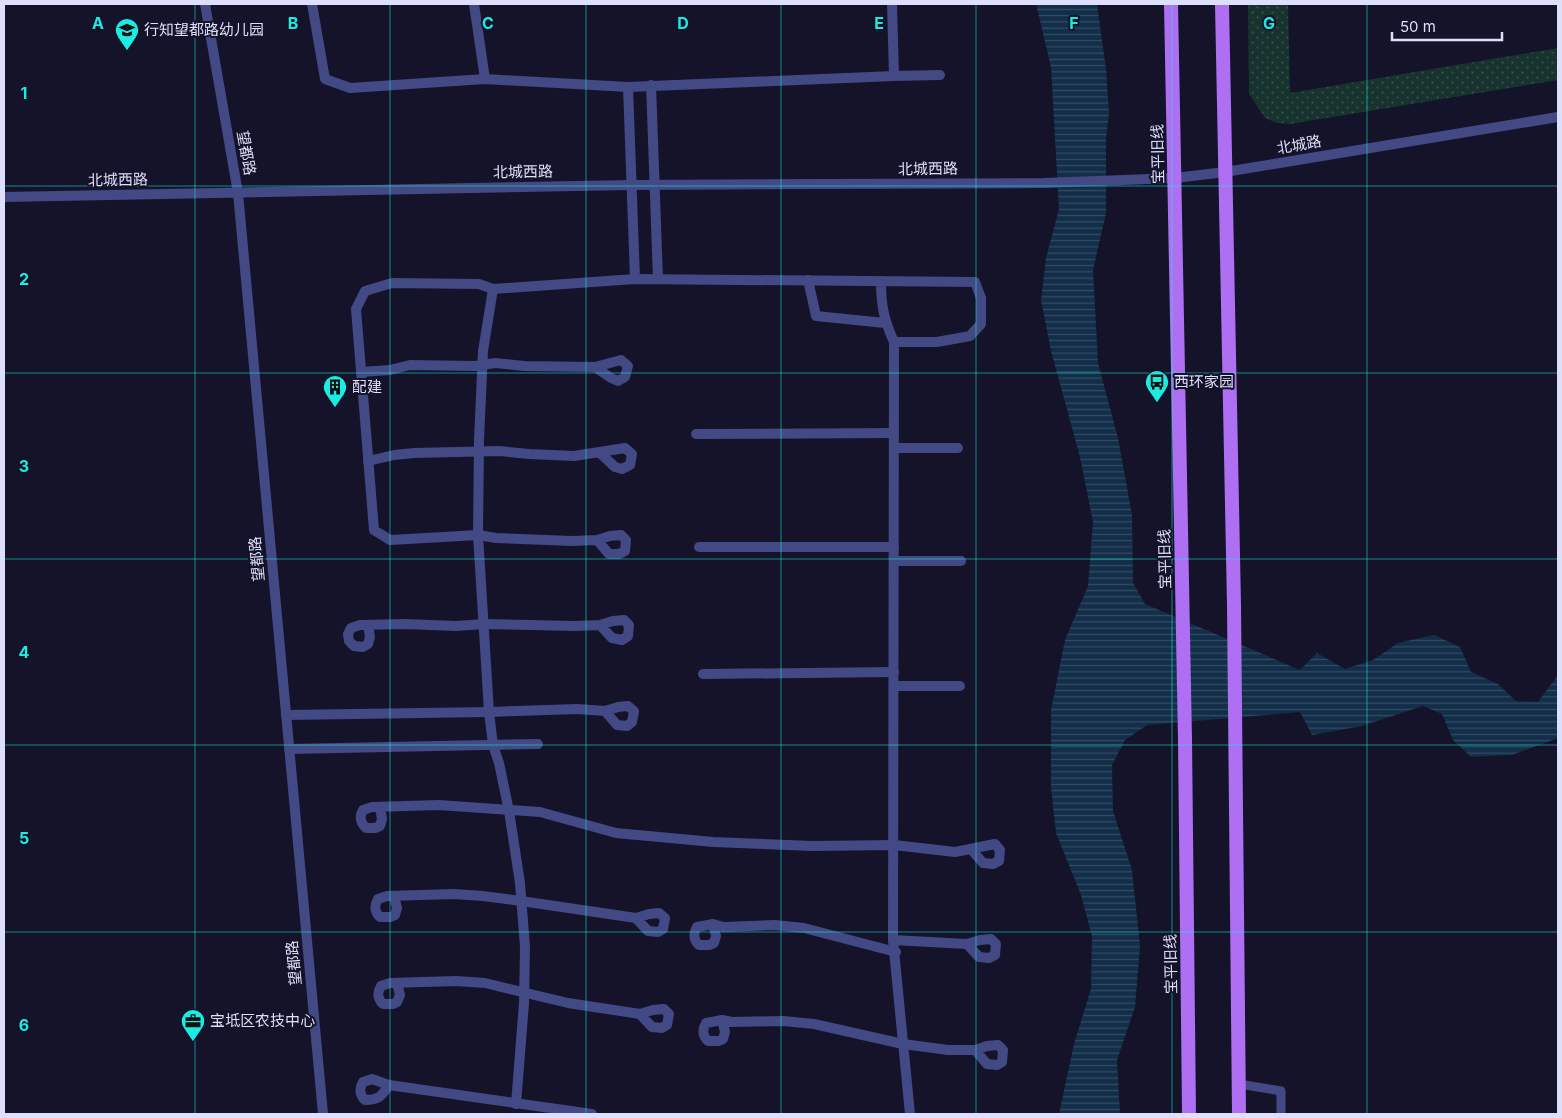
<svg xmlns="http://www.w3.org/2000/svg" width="1562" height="1118" viewBox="0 0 1562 1118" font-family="Inter,'Noto Sans SC',sans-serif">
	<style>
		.garden { fill: url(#garden-dots) }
		.water { fill: url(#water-rules) }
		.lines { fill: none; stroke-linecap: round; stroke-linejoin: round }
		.service { stroke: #424984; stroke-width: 9 }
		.minor { stroke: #424984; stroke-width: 10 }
		.tertiary { stroke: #424984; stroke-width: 10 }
		.primary { stroke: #ae6ff3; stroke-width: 14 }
		.grid { fill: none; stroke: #1bece2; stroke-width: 1; stroke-opacity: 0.55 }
		.labels { text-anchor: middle; stroke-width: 4; stroke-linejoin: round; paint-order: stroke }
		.poi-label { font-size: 15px; fill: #dedffc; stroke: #141329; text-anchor: start }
		.street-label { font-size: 15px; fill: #dedffc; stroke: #141329 }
		.grid-label { font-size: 16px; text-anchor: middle; font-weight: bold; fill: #1bece2; stroke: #141329; stroke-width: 4; stroke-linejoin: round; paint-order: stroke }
	</style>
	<defs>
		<pattern id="garden-dots" width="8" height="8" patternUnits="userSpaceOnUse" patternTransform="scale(1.25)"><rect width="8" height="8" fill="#17332e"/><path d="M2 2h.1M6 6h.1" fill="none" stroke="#38504d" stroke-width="1.8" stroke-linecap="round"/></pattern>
		<pattern id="water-rules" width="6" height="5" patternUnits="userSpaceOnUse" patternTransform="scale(1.25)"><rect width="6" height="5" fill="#122e49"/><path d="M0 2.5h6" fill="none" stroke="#344c64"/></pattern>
	</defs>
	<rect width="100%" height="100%" fill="#141329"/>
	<polygon class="garden" points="1248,4 1288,4 1290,93 1558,48 1558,80 1290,124 1277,123 1265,118 1249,94"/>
	<polygon class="water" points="1036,4 1097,4 1106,69 1109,113 1106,139 1106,213 1093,270 1098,363 1118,438 1132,515 1133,583 1145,604 1300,670 1317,653 1345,669 1373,660 1398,643 1434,635 1460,647 1471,672 1498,684 1516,701 1538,702 1558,675 1558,738 1512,755 1471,757 1453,740 1442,714 1423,706 1362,726 1312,735 1300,712 1147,725 1125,740 1112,765 1113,811 1132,870 1140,946 1135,1007 1117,1060 1120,1114 1059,1114 1074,1044 1091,989 1092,936 1081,895 1056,833 1051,788 1051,710 1065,640 1088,586 1093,522 1080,457 1051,351 1041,300 1046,258 1059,209 1051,67"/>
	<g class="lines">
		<polyline class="service" points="1239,1084 1281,1091 1281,1114"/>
		<g class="minor">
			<polyline points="312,4 325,79 350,88 485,79 628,87 894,76 892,4"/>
			<polyline points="474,4 485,79"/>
			<polyline points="894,76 940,75"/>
			<polyline points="651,85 658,279"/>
			<polyline points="628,87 635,279"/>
			<polyline points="808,280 816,316 885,323"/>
			<polyline points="493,289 479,284 392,283 365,291 356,309 374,530 390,540 478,535 496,538 572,541 597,540 610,536 621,535 626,540 625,551 619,554 609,554 597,540"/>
			<polyline points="894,342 893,940 910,1114"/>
			<polyline points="361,372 390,370 410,365 475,366 495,363 524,366 595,367 621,360 628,366 625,377 618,381 611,378 595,367"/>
			<polyline points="696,434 894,433"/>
			<polyline points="894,448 958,448"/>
			<polyline points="368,461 394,455 414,453 499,451 529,454 574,456 625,448 632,454 630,465 622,469 615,467 600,453"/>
			<polyline points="699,547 894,547"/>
			<polyline points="894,561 961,561"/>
			<polyline points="368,625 370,637 368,644 363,647 354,646 349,641 348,634 351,628 360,625 405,624 456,626 484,624 575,626 600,625 613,621 624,620 629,625 628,636 622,640 612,638 600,625"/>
			<polyline points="703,674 894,672"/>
			<polyline points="894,686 960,686"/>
			<polyline points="286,715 489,712 577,709 605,711 618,707 628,706 634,711 632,722 627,726 617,725 605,711"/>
			<polyline points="289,749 538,744"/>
			<path d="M380,807L382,819L380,826L375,828H366C360,822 359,817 363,810L372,807L439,805L540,812L616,833L713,842L813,846L894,845L955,852L995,844L1000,850L999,861L993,864L983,863L971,849"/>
			<path d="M394,896L397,908L395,915L390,917H380C374,911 374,906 378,899L387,896L454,894L483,896L521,901L636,918L649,914L659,913L665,918L663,929L658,932L648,931L636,918"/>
			<path d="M713,924L716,936L714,943L709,945H699C693,939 693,934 697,927L713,924L723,927L774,925L804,928L896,952"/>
			<polyline points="893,940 967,944 980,940 991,939 996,944 995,955 989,958 979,957 967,944"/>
			<path d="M397,983L400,995L397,1002L393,1004H383C377,998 377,993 381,986L390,983L456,981L485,983L568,1003L640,1014L653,1010L664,1009L669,1014L667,1025L662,1028L652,1027L640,1014"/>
			<path d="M722,1020L725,1032L723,1039L718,1041H708C702,1035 702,1030 706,1023L722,1020L732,1022L783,1021L814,1024L903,1044L948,1050H975L987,1046L998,1045L1003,1050L1002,1062L997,1065L987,1064L975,1050"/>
			<path d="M389,1085C381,1096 380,1100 365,1100C359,1094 359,1089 363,1082L372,1079L389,1085L592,1114"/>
			<path d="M516,1104L524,1003L525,947L520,883L509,811L499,763L493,745L489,712L478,535L479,440L483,351L493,289L635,279L975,282L981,298V324L970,336L937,342H894C884,320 881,306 881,281"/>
		</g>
		<g class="tertiary">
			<polyline points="205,4 238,193 323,1114"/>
			<polyline points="4,197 631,185 1044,183 1175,178 1225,172 1558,117"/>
		</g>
		<g class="primary">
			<polyline points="1171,4 1185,739 1189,1114"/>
			<polyline points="1222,4 1234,605 1239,1114"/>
		</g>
	</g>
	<path class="grid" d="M195,4V1114M390,4V1114M586,4V1114M781,4V1114M976,4V1114M1172,4V1114M1367,4V1114M4,186H1558M4,373H1558M4,559H1558M4,745H1558M4,932H1558"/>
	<defs>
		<g id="school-pin" transform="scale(1.25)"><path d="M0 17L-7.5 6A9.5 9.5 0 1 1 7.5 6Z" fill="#1bece2" stroke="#141329"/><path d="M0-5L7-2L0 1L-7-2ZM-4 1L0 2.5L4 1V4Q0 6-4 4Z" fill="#111"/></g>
		<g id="bus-pin" transform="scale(1.25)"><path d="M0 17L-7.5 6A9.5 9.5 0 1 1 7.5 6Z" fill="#1bece2" stroke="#141329"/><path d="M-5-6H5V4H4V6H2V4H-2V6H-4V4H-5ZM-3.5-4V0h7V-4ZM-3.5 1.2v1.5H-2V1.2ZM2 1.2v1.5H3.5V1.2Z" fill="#111"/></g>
		<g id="building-pin" transform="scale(1.25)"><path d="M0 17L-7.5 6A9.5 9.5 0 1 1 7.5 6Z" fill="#1bece2" stroke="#141329"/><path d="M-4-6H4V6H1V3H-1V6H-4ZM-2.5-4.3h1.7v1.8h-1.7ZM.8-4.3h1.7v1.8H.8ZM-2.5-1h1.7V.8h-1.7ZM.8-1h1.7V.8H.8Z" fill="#111"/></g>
		<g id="office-pin" transform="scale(1.25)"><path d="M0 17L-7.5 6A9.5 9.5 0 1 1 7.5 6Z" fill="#1bece2" stroke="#141329"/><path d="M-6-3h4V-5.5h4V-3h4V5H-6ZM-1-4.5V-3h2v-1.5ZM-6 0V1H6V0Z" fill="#111"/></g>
	</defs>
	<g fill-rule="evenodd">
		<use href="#school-pin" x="127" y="30"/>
		<use href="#bus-pin" x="1157" y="382"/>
		<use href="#building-pin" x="335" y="387"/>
		<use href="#office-pin" x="193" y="1021"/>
	</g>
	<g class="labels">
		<g class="poi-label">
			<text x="144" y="35">行知望都路幼儿园</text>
			<text x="1174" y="387">西环家园</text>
			<text x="352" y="392">配建</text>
			<text x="210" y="1026">宝坻区农技中心</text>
		</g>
		<g class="street-label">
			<text transform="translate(1299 145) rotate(-10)" y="5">北城路</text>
			<text transform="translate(246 153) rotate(80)" y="5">望都路</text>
			<text transform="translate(1158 154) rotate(-91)" y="5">宝平旧线</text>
			<text transform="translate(928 169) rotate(-1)" y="5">北城西路</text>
			<text transform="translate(523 172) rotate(-1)" y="5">北城西路</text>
			<text transform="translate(118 180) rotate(-1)" y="5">北城西路</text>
			<text transform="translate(257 559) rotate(-95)" y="5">望都路</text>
			<text transform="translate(1165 559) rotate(-91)" y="5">宝平旧线</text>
			<text transform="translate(294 963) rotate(-95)" y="5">望都路</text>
			<text transform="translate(1171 964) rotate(-91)" y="5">宝平旧线</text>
		</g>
	</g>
	<g class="grid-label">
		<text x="98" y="29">A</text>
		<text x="293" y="29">B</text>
		<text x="488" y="29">C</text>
		<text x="683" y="29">D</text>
		<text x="879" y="29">E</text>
		<text x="1074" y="29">F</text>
		<text x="1269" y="29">G</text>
		<text x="24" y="99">1</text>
		<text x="24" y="285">2</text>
		<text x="24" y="472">3</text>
		<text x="24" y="658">4</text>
		<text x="24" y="844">5</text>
		<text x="24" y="1031">6</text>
	</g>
	<rect width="1562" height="1118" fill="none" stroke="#dedffc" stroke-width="10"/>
	<path d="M1392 32v8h110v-8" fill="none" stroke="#dedffc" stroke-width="2.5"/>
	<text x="1400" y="32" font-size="15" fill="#dedffc" stroke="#141329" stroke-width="4" paint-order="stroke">50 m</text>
</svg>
